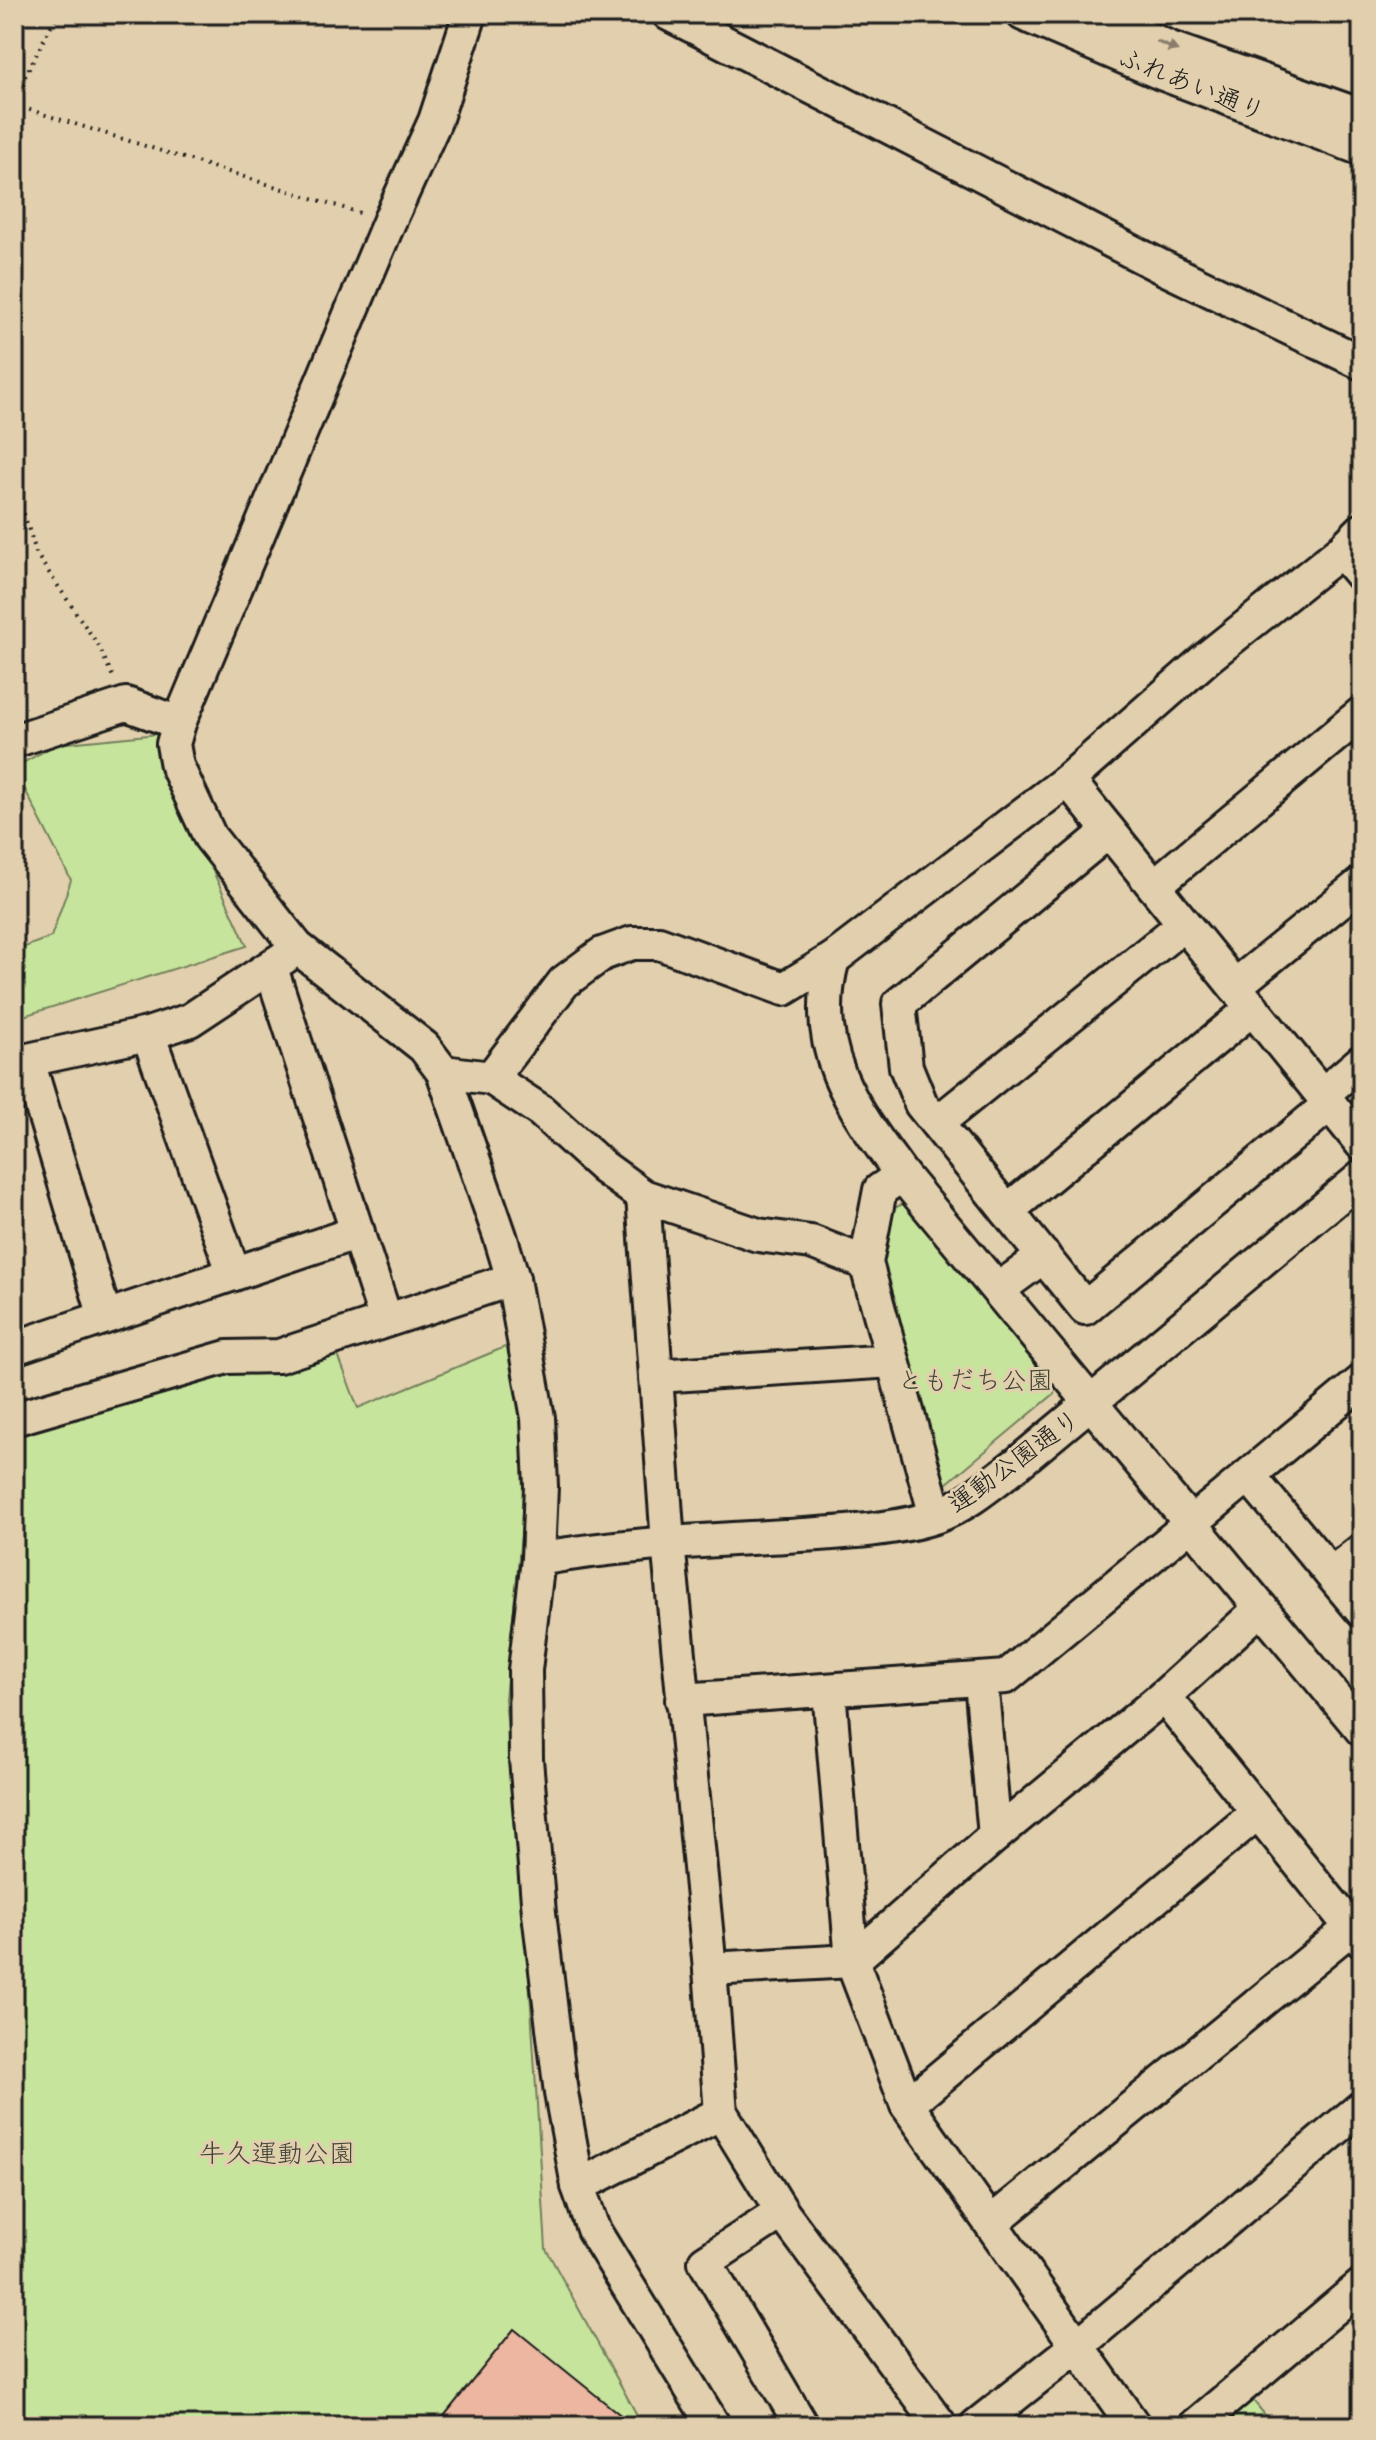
<svg xmlns="http://www.w3.org/2000/svg" width="1376" height="2440" viewBox="0 0 1376 2440" font-family="Mali,'Klee One',sans-serif">
	<style>
		.green { fill: #c7e49c; stroke: #72805c; stroke-width: 2 }
		.building { fill: #ecb6a0; stroke: #1c1c1c; stroke-width: 2 }
		.lines { fill: none; stroke-linecap: round; stroke-linejoin: round }
		.minor-casing { stroke: #1c1c1c; stroke-width: 38 }
		.path { stroke: #1c1c1c; stroke-width: 4; stroke-dasharray: 2 6; stroke-linecap: butt }
		.minor { stroke: #e2cfad; stroke-width: 32 }
		.oneway { fill: #897e6c }
		.labels { text-anchor: middle; stroke-width: 6; stroke-linejoin: round; paint-order: stroke }
		.street-label { font-size: 26px; fill: #1c1c1c; stroke: #e2cfad }
		.park-label { font-size: 26px; fill: #3e4436; stroke: #e2cfad }
	</style>
	<rect width="100%" height="100%" fill="#e2cfad"/>
	<filter id="ink" filterUnits="userSpaceOnUse"><feTurbulence type="fractalNoise" baseFrequency=".0125" numOctaves="2"/><feDisplacementMap in="SourceGraphic" scale="16" xChannelSelector="R" yChannelSelector="G"/><feConvolveMatrix kernelMatrix="1 2 1 2 8 2 1 2 1" color-interpolation-filters="sRGB"/></filter>
	<g filter="url(#ink)">
		<g class="green">
			<polygon points="158,734 168,772 247,946 14,1019 14,951 51,937 71,880 14,768 57,744"/>
			<polygon points="909,1201 1055,1377 1054,1394 940,1489 879,1266 884,1213"/>
			<polygon points="510,1345 523,1407 528,1465 505,1699 523,1879 546,2249 643,2426 14,2426 14,1431 213,1373 336,1350 358,1408"/>
			<polygon points="1247,2393 1274,2426 1207,2426"/>
		</g>
		<polygon class="building" points="514,2329 634,2426 436,2426"/>
		<g class="lines">
			<g class="minor-casing">
				<g id="minor">
					<polyline points="470,14 435,121 389,222 179,723 173,744 177,766 210,837 297,947 424,1047 443,1072 500,1236 513,1279 538,1418 541,1486 538,1559 525,1670 526,1759 539,1913 561,2093 578,2186 593,2229 714,2426"/>
					<polyline points="669,14 1160,266 1362,363"/>
					<polyline points="1023,14 1161,73 1362,149"/>
					<polyline points="1095,14 1170,48 1362,116"/>
					<polyline points="1341,551 1362,576"/>
					<polyline points="14,741 126,704 179,723"/>
					<polyline points="1068,780 1362,1144"/>
					<polyline points="1109,831 899,1004 906,1067 921,1104 1085,1308 1330,1104"/>
					<polyline points="1154,886 1362,713"/>
					<path d="M833,959C808,1047 852,1107 902,1175L1362,1730"/>
					<polyline points="271,968 386,1320"/>
					<polyline points="1235,986 1362,883"/>
					<polyline points="148,1034 234,1274"/>
					<polyline points="28,1061 105,1317"/>
					<polyline points="14,1063 148,1034 190,1020 285,957"/>
					<polyline points="443,1072 491,1078 564,982 602,954 632,943 659,943 784,989 833,959 1068,780 1208,657 1341,551 1362,530"/>
					<polyline points="491,1078 541,1111 603,1167 643,1196 758,1235 811,1242 866,1263"/>
					<polyline points="1323,1094 1362,1061"/>
					<polyline points="937,1123 1184,924"/>
					<polyline points="902,1175 880,1190 866,1263 936,1516"/>
					<polyline points="643,1196 668,1543 710,1969 721,2113 782,2212 941,2426"/>
					<polyline points="1007,1211 1253,1008"/>
					<polyline points="999,1289 1044,1256"/>
					<polyline points="14,1348 358,1232"/>
					<polyline points="656,1376 893,1361"/>
					<polyline points="14,1419 227,1357 279,1356 513,1279"/>
					<polyline points="1249,1476 1362,1611"/>
					<path d="M538,1559C620,1544 703,1541 786,1536C831,1533 895,1531 937,1516C967,1505 993,1482 1018,1463L1362,1177"/>
					<polyline points="1331,1574 1362,1550"/>
					<polyline points="981,1681 995,1836"/>
					<polyline points="829,1690 852,1961 907,2105 1134,2426"/>
					<polyline points="1164,1696 1362,1941"/>
					<polyline points="682,1700 1006,1677 1362,1381"/>
					<polyline points="710,1969 852,1961 995,1836 1164,1696 1261,1608"/>
					<polyline points="907,2105 1257,1813"/>
					<polyline points="578,2186 721,2113"/>
					<polyline points="782,2212 705,2262 802,2426"/>
					<polyline points="991,2223 1351,1928"/>
					<polyline points="976,2426 1076,2347 1362,2107"/>
					<polyline points="1195,2426 1362,2285"/>
				</g>
			</g>
			<g class="path">
				<polyline points="14,98 57,14"/>
				<polyline points="14,105 363,214"/>
				<polyline points="14,483 37,555 98,645 114,679"/>
			</g>
			<use href="#minor" class="minor"/>
		</g>
		<defs><path id="oneway-solid" d="M-6-.8H1V-3.2L6.5 0L1 3.2V.8H-6Z" transform="scale(2)"/></defs>
		<use class="oneway" href="#oneway-solid" transform="translate(1167 46) rotate(23)"/>
	</g>
	<g class="labels">
		<g class="street-label">
			<text transform="translate(1192 84) rotate(22)" y="9">ふれあい通り</text>
			<text transform="translate(1014 1461) rotate(-36)" y="9">運動公園通り</text>
		</g>
		<g class="park-label">
			<text x="975" y="1389">ともだち公園</text>
			<text x="277" y="2162">牛久運動公園</text>
		</g>
	</g>
	<rect width="1376" height="2440" fill="none" stroke="#e2cfad" stroke-width="48"/>
	<rect x="24" y="24" width="1328" height="2392" fill="none" stroke="#1c1c1c" stroke-width="3" filter="url(#ink)"/>
</svg>
